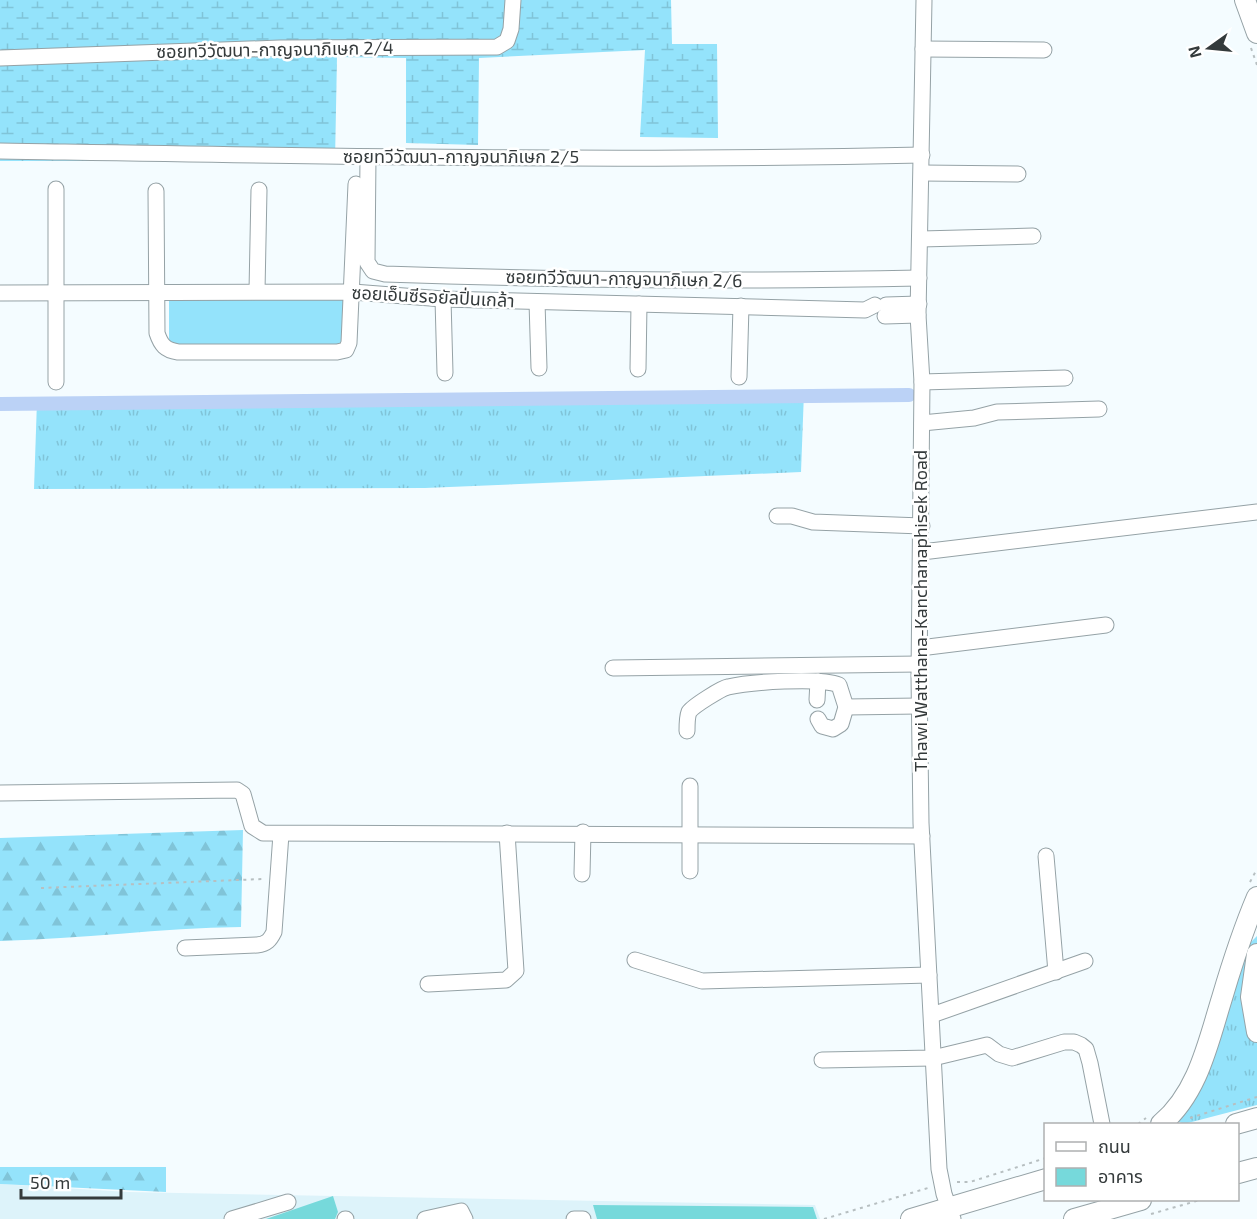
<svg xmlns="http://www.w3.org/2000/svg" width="1257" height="1219" viewBox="0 0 1257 1219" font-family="'Exo 2','Noto Sans Thai',sans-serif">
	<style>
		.built { fill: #ddf3fa }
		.grass { fill: url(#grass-tufts) }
		.forest { fill: url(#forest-firs) }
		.wetland { fill: url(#wetland-marsh) }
		.garden { fill: #94e3fb }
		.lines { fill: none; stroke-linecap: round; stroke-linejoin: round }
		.canal { stroke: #bbd2f6; stroke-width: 14 }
		.building { fill: #76d9db }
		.minor-casing { stroke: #95a2a6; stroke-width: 17 }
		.major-casing { stroke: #95a2a6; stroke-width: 22 }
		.path { stroke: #b7bfc1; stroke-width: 2; stroke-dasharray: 3 4.5; stroke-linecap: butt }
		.minor { stroke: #fff; stroke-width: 15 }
		.major { stroke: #fff; stroke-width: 20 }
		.labels { text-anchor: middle; stroke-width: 5; stroke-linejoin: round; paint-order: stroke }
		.street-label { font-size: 18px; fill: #343a3b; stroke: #fff }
	</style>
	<defs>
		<pattern id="grass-tufts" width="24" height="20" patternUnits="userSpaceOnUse" patternTransform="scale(1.5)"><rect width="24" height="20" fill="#94e3fb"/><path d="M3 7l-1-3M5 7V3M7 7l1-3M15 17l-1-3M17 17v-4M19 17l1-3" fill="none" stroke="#80c4d8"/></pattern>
		<pattern id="forest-firs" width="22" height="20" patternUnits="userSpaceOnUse" patternTransform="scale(1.5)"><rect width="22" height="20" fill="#94e3fb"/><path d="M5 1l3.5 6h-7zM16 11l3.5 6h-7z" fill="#80c4d8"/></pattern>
		<pattern id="wetland-marsh" width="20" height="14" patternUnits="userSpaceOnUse" patternTransform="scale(1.5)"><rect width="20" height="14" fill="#94e3fb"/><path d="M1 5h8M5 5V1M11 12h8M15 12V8" fill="none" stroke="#80c4d8"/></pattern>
	</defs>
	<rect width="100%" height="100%" fill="#f4fcff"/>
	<polygon class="built" points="0,1184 128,1192 815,1205 820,1219 0,1219"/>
	<g class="grass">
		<polygon points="804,392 801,472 425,488 34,489 37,401"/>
		<path d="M1257,936V1105L1184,1124L1177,1121C1211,1088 1233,992 1249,944Z"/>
	</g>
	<g class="forest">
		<path d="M243,830L241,927C161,928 81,939 0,941V838Z"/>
		<polygon points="0,1167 166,1167 166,1192 0,1184"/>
	</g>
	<polygon class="wetland" points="0,0 671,0 672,44 717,44 718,138 640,137 645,50 479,58 478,145 406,143 406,58 337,57 335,161 0,161"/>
	<rect class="garden" x="169" y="300" width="174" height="44"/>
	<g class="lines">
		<polyline class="canal" points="0,404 909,395"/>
	</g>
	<g class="building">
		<polygon points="333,1196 338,1212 335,1219 266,1219"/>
		<polygon points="593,1205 813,1207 817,1219 597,1219"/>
	</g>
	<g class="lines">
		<g class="minor-casing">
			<g id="minor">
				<polyline points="924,0 918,315 922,382 919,676 921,823 939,1169 944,1194 953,1219"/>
				<polyline points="923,49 1044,50"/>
				<polyline points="0,58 280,48 497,47 507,41 511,29 513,0"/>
				<path d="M0,151C307,156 615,162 922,155"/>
				<path d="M368,157L367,262L373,271L385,274C563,280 741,282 919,278"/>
				<polyline points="922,173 1018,174"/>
				<polyline points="56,189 56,382"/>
				<path d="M156,191L157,333C161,345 165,350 178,352H337L346,350L349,343L356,184"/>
				<polyline points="921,239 1033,236"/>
				<polyline points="257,291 259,190"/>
				<polyline points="0,293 353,292 443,299 865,310 875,305"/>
				<polyline points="443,299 445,373"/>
				<polyline points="537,302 539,368"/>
				<polyline points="886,305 919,304"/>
				<polyline points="885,316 918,315"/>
				<polyline points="638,369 639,304"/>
				<polyline points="739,377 741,306"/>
				<polyline points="922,382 1065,378"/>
				<polyline points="922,423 974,418 997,412 1099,409"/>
				<polyline points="777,516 792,516 813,522 922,526"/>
				<polyline points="922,552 1257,512"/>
				<polyline points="920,648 1106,625"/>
				<polyline points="613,668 919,664"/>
				<polyline points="817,700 818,681"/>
				<polyline points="846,707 919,706"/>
				<path d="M687,731C687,726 687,717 689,712C693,706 722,688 728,687C749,682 820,677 839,685L846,707L841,724L833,729L822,726L818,719"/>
				<polyline points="0,793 237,790 243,794 252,826 263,833 922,836"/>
				<polyline points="1046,856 1056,972"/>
				<polyline points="690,871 690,786"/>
				<polyline points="582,874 583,832"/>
				<path d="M185,948L257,945C267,944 270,940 274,932L281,834"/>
				<polyline points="635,960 702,981 929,975"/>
				<polyline points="428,984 506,980 516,971 507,833"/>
				<polyline points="932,1015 1085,961"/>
				<polyline points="822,1060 933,1058 987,1045 999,1054 1012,1058 1064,1042 1074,1042 1081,1045 1086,1049 1090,1063 1102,1124"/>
				<polyline points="232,1219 288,1202"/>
				<polyline points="345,1219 346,1219"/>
				<polyline points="425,1219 461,1211 465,1219"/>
				<polyline points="574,1219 583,1219"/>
			</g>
		</g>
		<g class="major-casing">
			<g id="major">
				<polyline points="1245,0 1257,33"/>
				<polyline points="1257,954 1251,997 1257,1032"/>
				<path d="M1161,1124C1198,1093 1208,1043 1222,998C1232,964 1243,930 1257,897"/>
				<polyline points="1236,1124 1257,1118"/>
				<polyline points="1238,1173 1257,1168"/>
				<polyline points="911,1219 1046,1179"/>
				<polyline points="1074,1219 1141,1200"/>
			</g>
		</g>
		<g class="path">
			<polyline points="1251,48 1257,65"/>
			<polyline points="1250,882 1257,869"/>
			<polyline points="41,888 263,879"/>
			<polyline points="1190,1118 1257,1097"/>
			<polyline points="1138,1124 1146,1118"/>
			<polyline points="957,1182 970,1182 1046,1158"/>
			<polyline points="1151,1214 1200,1200"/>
			<polyline points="824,1219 928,1188"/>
		</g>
		<use href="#minor" class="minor"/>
		<use href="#major" class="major"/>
	</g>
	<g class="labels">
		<g class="street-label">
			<text transform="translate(275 50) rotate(-1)" y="6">ซอยทวีวัฒนา-กาญจนาภิเษก 2/4</text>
			<text x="461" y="163">ซอยทวีวัฒนา-กาญจนาภิเษก 2/5</text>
			<text transform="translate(624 279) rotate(1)" y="6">ซอยทวีวัฒนา-กาญจนาภิเษก 2/6</text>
			<text transform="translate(433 297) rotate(3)" y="6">ซอยเอ็นซีรอยัลปิ่นเกล้า</text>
			<text transform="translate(921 611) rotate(-90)" y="6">Thawi Watthana-Kanchanaphisek Road</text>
		</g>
	</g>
	<rect x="1044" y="1123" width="195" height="78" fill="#ffffff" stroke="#aeb0b1" stroke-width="1.5"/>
	<rect x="1056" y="1142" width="30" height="9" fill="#ffffff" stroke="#aeb0b1" stroke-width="1.5"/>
	<text x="1098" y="1153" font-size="18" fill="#343a3b">ถนน</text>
	<rect x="1056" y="1168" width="30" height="18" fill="#76d9db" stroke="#aeb0b1" stroke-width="1.5"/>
	<text x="1098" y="1183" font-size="18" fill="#343a3b">อาคาร</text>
	<g transform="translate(1209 48) rotate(255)" stroke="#ffffff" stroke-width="4.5" paint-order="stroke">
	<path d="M0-4.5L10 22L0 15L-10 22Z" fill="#343a3b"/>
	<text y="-9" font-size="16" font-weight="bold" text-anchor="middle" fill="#343a3b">N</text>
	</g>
	<path d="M21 1189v9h100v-9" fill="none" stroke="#343a3b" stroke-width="3"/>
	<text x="30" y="1189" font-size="18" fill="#343a3b" stroke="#ffffff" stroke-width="4.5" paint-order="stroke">50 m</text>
</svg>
